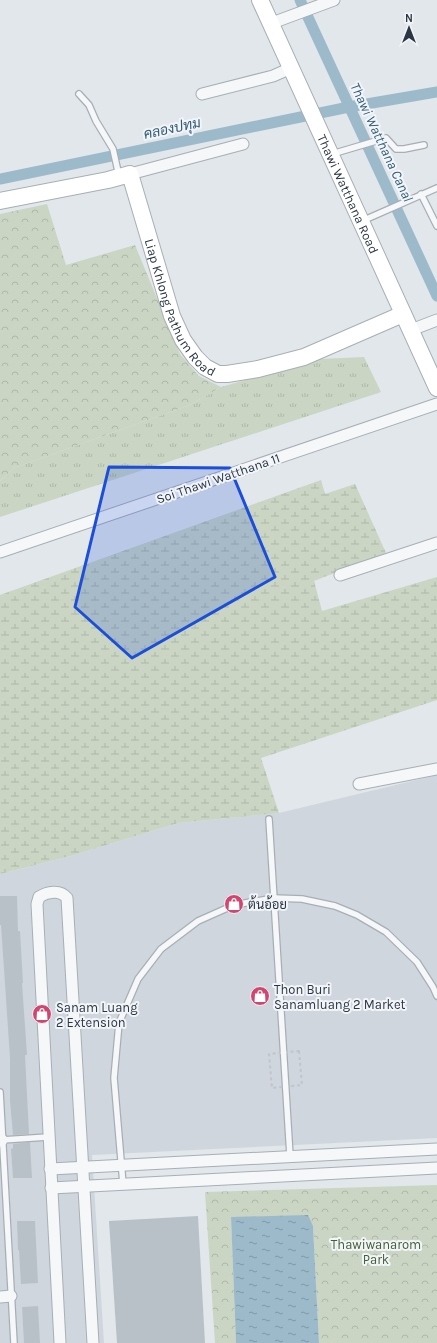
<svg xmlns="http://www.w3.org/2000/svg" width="437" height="1343" viewBox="0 0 437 1343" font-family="Karla,Sarabun,sans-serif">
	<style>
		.built { fill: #d0d6dd }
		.grass { fill: url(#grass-tufts) }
		.forest { fill: url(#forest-crowns) }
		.wetland { fill: url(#wetland-marsh) }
		.water { fill: url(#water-ripples) }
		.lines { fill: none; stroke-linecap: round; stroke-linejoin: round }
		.canal { stroke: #9dbacb; stroke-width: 11 }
		.building { fill: #b9c1c8 }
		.lane-casing { stroke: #a7afb5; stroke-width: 8 }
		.street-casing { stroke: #a7afb5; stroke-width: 13 }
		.secondary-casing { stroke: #a7afb5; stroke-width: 18 }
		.path { stroke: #c0c5ca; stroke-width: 2; stroke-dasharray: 3 3; stroke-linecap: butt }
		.lane { stroke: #f5f7f9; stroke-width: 5.5 }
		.street { stroke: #f5f7f9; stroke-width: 11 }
		.secondary { stroke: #fff; stroke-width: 16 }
		.marked { fill: #1d4ed8; fill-opacity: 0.2; stroke: #1d4ed8; stroke-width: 3; stroke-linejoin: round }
		.labels { text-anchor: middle; stroke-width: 4; stroke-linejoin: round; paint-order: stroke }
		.street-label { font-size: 13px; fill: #2a3743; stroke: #f2f5f8 }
		.poi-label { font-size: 13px; fill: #2a3743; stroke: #f2f5f8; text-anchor: start }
		.park-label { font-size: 13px; fill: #445f37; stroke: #f2f5f8 }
		.water-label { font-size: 14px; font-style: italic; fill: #335c78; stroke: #f2f5f8 }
	</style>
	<defs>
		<pattern id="grass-tufts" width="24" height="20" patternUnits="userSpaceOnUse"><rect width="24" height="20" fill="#cad5c3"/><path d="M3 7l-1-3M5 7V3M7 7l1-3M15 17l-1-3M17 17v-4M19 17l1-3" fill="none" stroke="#aeb7a9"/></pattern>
		<pattern id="forest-crowns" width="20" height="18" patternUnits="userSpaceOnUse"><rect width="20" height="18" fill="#cad5c3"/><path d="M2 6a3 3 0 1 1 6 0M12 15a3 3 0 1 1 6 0" fill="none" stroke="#aeb7a9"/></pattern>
		<pattern id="wetland-marsh" width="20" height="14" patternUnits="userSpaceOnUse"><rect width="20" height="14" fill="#cad5c3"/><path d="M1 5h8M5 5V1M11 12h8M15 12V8" fill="none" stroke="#aeb7a9"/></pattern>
		<pattern id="water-ripples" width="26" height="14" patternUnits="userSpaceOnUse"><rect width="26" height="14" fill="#9dbacb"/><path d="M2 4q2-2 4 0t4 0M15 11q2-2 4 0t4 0" fill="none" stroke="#8098a6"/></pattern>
	</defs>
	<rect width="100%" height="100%" fill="#e2e7eb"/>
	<polygon class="built" points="437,775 437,1138 92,1155 104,1343 0,1343 0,874 74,855 178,823 279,813"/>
	<polygon class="grass" points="364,357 381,392 0,517 0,481 14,468 190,405 221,387 320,359"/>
	<g class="forest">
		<polygon points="47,204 66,265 135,245 180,354 199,376 221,387 190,405 14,468 0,481 0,214"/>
		<polygon points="437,1185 437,1343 319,1343 313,1226 231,1217 236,1343 215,1343 205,1192"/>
	</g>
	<polygon class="wetland" points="321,480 325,494 355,484 386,553 314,581 322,611 437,577 437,700 261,758 279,813 178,823 74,855 0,874 0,595"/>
	<polygon class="water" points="308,1215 313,1226 319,1343 236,1343 231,1217"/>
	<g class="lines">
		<g class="canal">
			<polyline points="300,0 437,296"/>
			<polyline points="0,179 349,107 437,92"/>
		</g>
	</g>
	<g class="building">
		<polygon points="0,896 17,896 18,931 20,931 23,983 22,983 27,1055 25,1055 29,1134 13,1135 10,1101 10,1058 1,925 0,925"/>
		<polygon points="30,1142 32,1178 13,1178 11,1149 13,1148 13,1144"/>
		<polygon points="198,1216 205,1343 117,1343 109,1221"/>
		<polygon points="17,1221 35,1221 38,1283 21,1284 19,1250 18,1250"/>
		<polygon points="38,1306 40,1343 24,1343 22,1307"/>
	</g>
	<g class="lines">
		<g class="lane-casing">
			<g id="lane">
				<polyline points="79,94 89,105 96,121 113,149 119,176"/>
				<polyline points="332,154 386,138 396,149 404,149 424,145"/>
				<polyline points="421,194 437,226"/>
				<polyline points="362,221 437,188"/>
				<polyline points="269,819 290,1156"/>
				<polyline points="0,1092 14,1343"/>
				<polyline points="2,1140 48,1137"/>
				<polyline points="123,1184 114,1078 119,1023 138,979 161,949 198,921 234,905 274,898 302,899 335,906 357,915 386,932 417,962 433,987 437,996"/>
			</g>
		</g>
		<g class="street-casing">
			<g id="street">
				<polyline points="272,23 334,0"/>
				<polyline points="202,94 273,76 291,68"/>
				<polyline points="130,174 243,144"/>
				<polyline points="411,330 437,320"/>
				<polyline points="0,552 437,404"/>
				<polyline points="340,575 437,543"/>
				<polyline points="359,784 437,769"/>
				<polyline points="0,1141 2,1140"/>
				<polyline points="50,1169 437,1149"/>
				<polyline points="51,1188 437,1168"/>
				<polyline points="0,1297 11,1296"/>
				<path d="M60,1343L37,904L39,897C47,892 60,889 67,898L93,1343"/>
			</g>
		</g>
		<g class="secondary-casing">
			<g id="secondary">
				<path id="s1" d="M260,0L437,388"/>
				<path id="s2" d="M0,201L108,180L130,174L172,316L183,340L195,357L205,367L218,374H227L258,369L304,357L403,314"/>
			</g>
		</g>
		<polygon class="path" points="299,1051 302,1085 272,1088 269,1054"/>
		<use href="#lane" class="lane"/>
		<use href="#street" class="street"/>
		<use href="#secondary" class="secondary"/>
	</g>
	<path class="marked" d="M109,467L230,468L275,577L132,658L75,607Z"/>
	<defs>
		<g id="shop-disc" transform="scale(1)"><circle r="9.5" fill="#d1466f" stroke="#f2f5f8"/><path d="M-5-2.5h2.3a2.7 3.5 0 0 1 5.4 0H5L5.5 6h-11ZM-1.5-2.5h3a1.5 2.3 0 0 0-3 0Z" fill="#fff"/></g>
	</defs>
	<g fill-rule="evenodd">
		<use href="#shop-disc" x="234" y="904"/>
		<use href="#shop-disc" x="260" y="996"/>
		<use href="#shop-disc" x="42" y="1014"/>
	</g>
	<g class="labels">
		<g class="street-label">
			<text dy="5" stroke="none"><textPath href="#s1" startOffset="213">Thawi Watthana Road</textPath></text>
			<text dy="5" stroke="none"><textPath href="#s2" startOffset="277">Liap Khlong Pathum Road</textPath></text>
			<text transform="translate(218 478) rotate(-19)" y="5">Soi Thawi Watthana 11</text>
		</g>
		<g class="poi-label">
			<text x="248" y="909">ต้นอ้อย</text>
			<text x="274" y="994">Thon Buri<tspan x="274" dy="15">Sanamluang 2 Market</tspan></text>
			<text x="56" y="1012">Sanam Luang<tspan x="56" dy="15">2 Extension</tspan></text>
		</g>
		<g class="park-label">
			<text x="376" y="1249">Thawiwanarom<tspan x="376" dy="15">Park</tspan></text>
		</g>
		<g class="water-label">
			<text transform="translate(172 128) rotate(-12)" y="5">คลองปทุม</text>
			<text transform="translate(382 142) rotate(65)" y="5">Thawi Watthana Canal</text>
		</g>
	</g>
	<g transform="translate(409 28)" stroke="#f2f5f8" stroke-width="3" paint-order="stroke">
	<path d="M0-3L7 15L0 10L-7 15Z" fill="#2a3743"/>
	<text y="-6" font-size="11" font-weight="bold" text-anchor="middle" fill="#2a3743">N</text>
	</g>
</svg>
